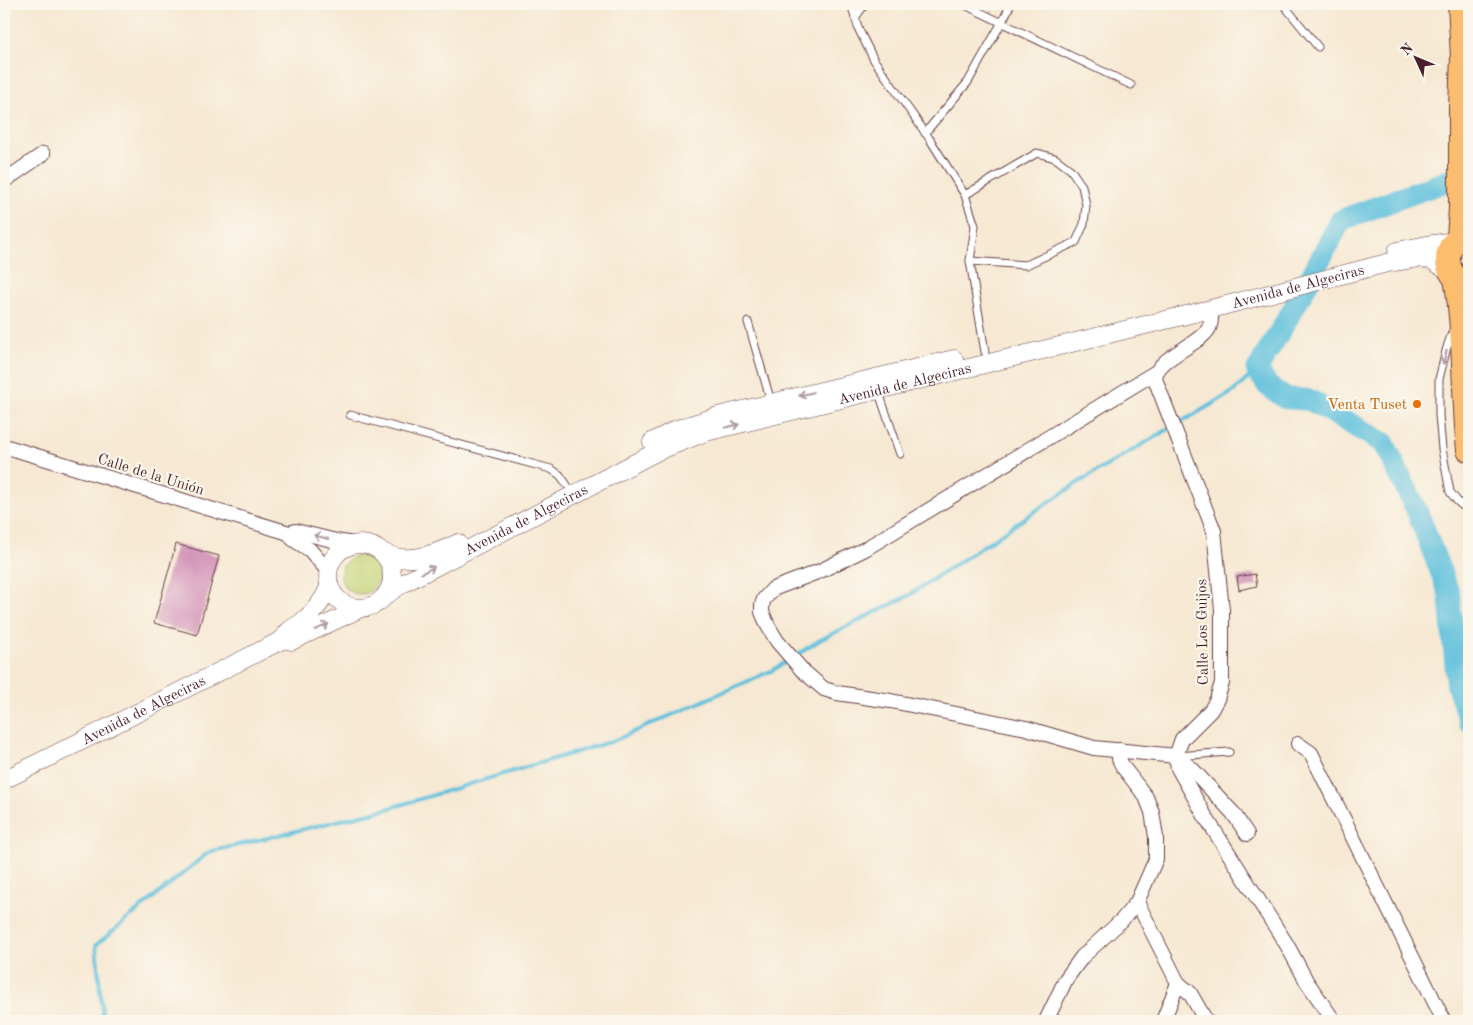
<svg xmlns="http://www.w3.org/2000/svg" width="1473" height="1025" viewBox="0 0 1473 1025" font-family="'Old Standard TT',serif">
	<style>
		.green { fill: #c3d375; stroke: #867950 }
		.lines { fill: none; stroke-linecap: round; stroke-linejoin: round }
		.stream { stroke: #5ec0dc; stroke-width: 4 }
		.river { stroke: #5ec0dc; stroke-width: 22 }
		.building { fill: #d292b7 }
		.service-casing { stroke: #643d44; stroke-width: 9 }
		.minor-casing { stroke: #643d44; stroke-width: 16 }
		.tertiary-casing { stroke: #643d44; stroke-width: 19 }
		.trunk-casing { stroke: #643d44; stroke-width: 26 }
		.service { stroke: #fff; stroke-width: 7 }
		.minor { stroke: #fff; stroke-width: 14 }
		.tertiary { stroke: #fff; stroke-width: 18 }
		.trunk { stroke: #fcbd6e; stroke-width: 24 }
		.oneway { stroke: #ae9aa0 }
		.food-dot { fill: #e8710a; stroke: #fbf7ec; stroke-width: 2 }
		.labels { text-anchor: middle; stroke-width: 4.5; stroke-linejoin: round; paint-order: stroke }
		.street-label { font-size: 15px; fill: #4a1f2b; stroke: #fbf7ec }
		.food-label { font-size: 15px; fill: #c56008; stroke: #fbf7ec; text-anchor: end }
	</style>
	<rect width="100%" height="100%" fill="#fbf7ec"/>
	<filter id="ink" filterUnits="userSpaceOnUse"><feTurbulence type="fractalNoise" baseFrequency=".02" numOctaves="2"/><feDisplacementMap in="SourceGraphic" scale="10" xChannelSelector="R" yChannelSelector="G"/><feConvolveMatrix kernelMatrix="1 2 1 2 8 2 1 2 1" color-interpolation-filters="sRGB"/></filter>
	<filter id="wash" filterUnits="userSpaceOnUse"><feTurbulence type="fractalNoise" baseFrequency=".0096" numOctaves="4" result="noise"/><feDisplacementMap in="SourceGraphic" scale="20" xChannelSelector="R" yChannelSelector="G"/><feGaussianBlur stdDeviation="1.12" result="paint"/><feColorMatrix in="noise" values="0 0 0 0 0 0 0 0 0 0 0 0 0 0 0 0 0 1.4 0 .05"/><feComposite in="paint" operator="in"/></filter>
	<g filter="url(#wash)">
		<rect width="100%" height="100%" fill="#f6e8d2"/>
		<circle class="green" cx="360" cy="575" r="19"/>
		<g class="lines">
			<g class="stream">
				<polyline points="1176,425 1233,392 1257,370"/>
				<polyline points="103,1021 96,945 209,852 387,809 613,741 773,670 820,640 908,596 1076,484 1170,428"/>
			</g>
			<polyline class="river" points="1455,178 1341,220 1298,301 1257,370 1268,386 1285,398 1310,400 1384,443 1417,511 1449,593 1457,684 1469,721"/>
		</g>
		<g id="blocks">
			<g class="building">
				<polygon points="176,544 219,556 197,635 154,623"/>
				<polygon points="1255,574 1257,586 1239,590 1237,577"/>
			</g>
		</g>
	</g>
	<g filter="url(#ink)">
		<use href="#blocks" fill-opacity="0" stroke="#643d44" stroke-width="1"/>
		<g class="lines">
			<g class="service-casing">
				<g id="service">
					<polyline points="851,4 859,30 874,60 929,138 965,195 975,226 970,261 985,352"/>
					<polyline points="963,4 1131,85"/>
					<polyline points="1283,4 1318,47"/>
					<polyline points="855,18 865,4"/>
					<polyline points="925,133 968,82 1002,22 1011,4"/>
					<polyline points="965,195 1037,153 1055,158 1071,170 1082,186 1086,205 1084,224 1076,242 1026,265 970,261"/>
					<polyline points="748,322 771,402"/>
					<polyline points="1453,330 1447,347 1439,379 1439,415 1442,449 1450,492 1458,502 1469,511"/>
					<polyline points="878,390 900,454"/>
					<polyline points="350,415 551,469 560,475 567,485"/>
					<polyline points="1177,756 1229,752"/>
				</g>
			</g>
			<g class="minor-casing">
				<g id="minor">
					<polyline points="4,181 43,154"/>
					<path d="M1211,309C1211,315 1212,322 1209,328C1199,346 1155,358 1155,379L1214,531L1222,610V683L1217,699L1211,710L1182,739L1176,756L1178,768L1205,816L1287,945L1307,982L1334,1021"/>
					<polyline points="1156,372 865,549 820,571 773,589 764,599 762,605 762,612 768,626 777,641 802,670 824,689 837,693 891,701 1026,728 1094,748 1176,756 1193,770 1233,813 1247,834"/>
					<polyline points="4,446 289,533 296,531 336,541 353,544"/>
					<polyline points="289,533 293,539 310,550 328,571"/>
					<polyline points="1298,744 1311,753 1444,1021"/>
					<polyline points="1137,902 1178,983 1163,1021"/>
					<polyline points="1178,983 1190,993 1206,1021"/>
					<polyline points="1046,1021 1066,979 1082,957 1122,920 1137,902 1156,859 1156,837 1152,812 1146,797 1123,767 1119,759 1120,750"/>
				</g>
			</g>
			<g class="tertiary-casing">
				<g id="tertiary">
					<polyline points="1397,251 1427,245 1455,241"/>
					<polyline points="652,442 677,429 718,416 954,359"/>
					<circle cx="360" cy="576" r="32"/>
					<path d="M383,552C406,566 435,554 458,543"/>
					<path id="s1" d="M386,595L402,584L656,452L706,432L1211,309L1387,263L1419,258L1431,260L1450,271"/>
					<path d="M284,638C288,629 294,628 302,622C314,612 323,602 329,587"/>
					<path id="s2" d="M4,780L284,639L292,641L359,609"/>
				</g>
			</g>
			<g class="trunk-casing">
				<g id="trunk">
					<path d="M1469,234C1441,240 1441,278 1469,285"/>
					<polyline points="1459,238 1461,208 1461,107 1463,57 1460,4"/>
					<path d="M1456,278C1466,335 1463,393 1469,450"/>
				</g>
			</g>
			<use href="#service" class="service"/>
			<use href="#minor" class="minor"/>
			<use href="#tertiary" class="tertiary"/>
			<use href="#trunk" class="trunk"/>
		</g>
		<defs><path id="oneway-shaft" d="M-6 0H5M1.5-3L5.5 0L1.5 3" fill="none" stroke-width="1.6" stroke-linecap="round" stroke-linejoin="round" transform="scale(1.25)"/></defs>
		<g class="oneway">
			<use href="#oneway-shaft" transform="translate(1445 357) rotate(104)"/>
			<use href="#oneway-shaft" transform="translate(806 394) rotate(167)"/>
			<use href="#oneway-shaft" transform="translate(732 426) rotate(-14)"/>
			<use href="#oneway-shaft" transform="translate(321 537) rotate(-165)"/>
			<use href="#oneway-shaft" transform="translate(428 570) rotate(-28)"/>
			<use href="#oneway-shaft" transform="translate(322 627) rotate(-25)"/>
		</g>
	</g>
	<circle class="food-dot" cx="1417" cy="404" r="5"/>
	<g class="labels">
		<g class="street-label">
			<text dy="5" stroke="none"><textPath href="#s1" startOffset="969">Avenida de Algeciras</textPath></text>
			<text dy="5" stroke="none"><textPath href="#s1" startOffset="564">Avenida de Algeciras</textPath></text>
			<text transform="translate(151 474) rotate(17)" y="5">Calle de la Unión</text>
			<text dy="5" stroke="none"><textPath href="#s1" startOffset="159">Avenida de Algeciras</textPath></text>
			<text transform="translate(1202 632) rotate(-91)" y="5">Calle Los Guijos</text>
			<text dy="5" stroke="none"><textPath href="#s2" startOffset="156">Avenida de Algeciras</textPath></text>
		</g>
		<g class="food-label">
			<text x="1407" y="409">Venta Tuset</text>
		</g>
	</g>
	<rect width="1473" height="1025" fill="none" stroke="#fbf7ec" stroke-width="20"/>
	<g transform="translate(1416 58) rotate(314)" stroke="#fbf7ec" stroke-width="4" paint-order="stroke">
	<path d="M0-4L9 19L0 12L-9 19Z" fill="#4a1f2b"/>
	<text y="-8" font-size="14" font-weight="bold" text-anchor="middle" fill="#4a1f2b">N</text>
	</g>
</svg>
